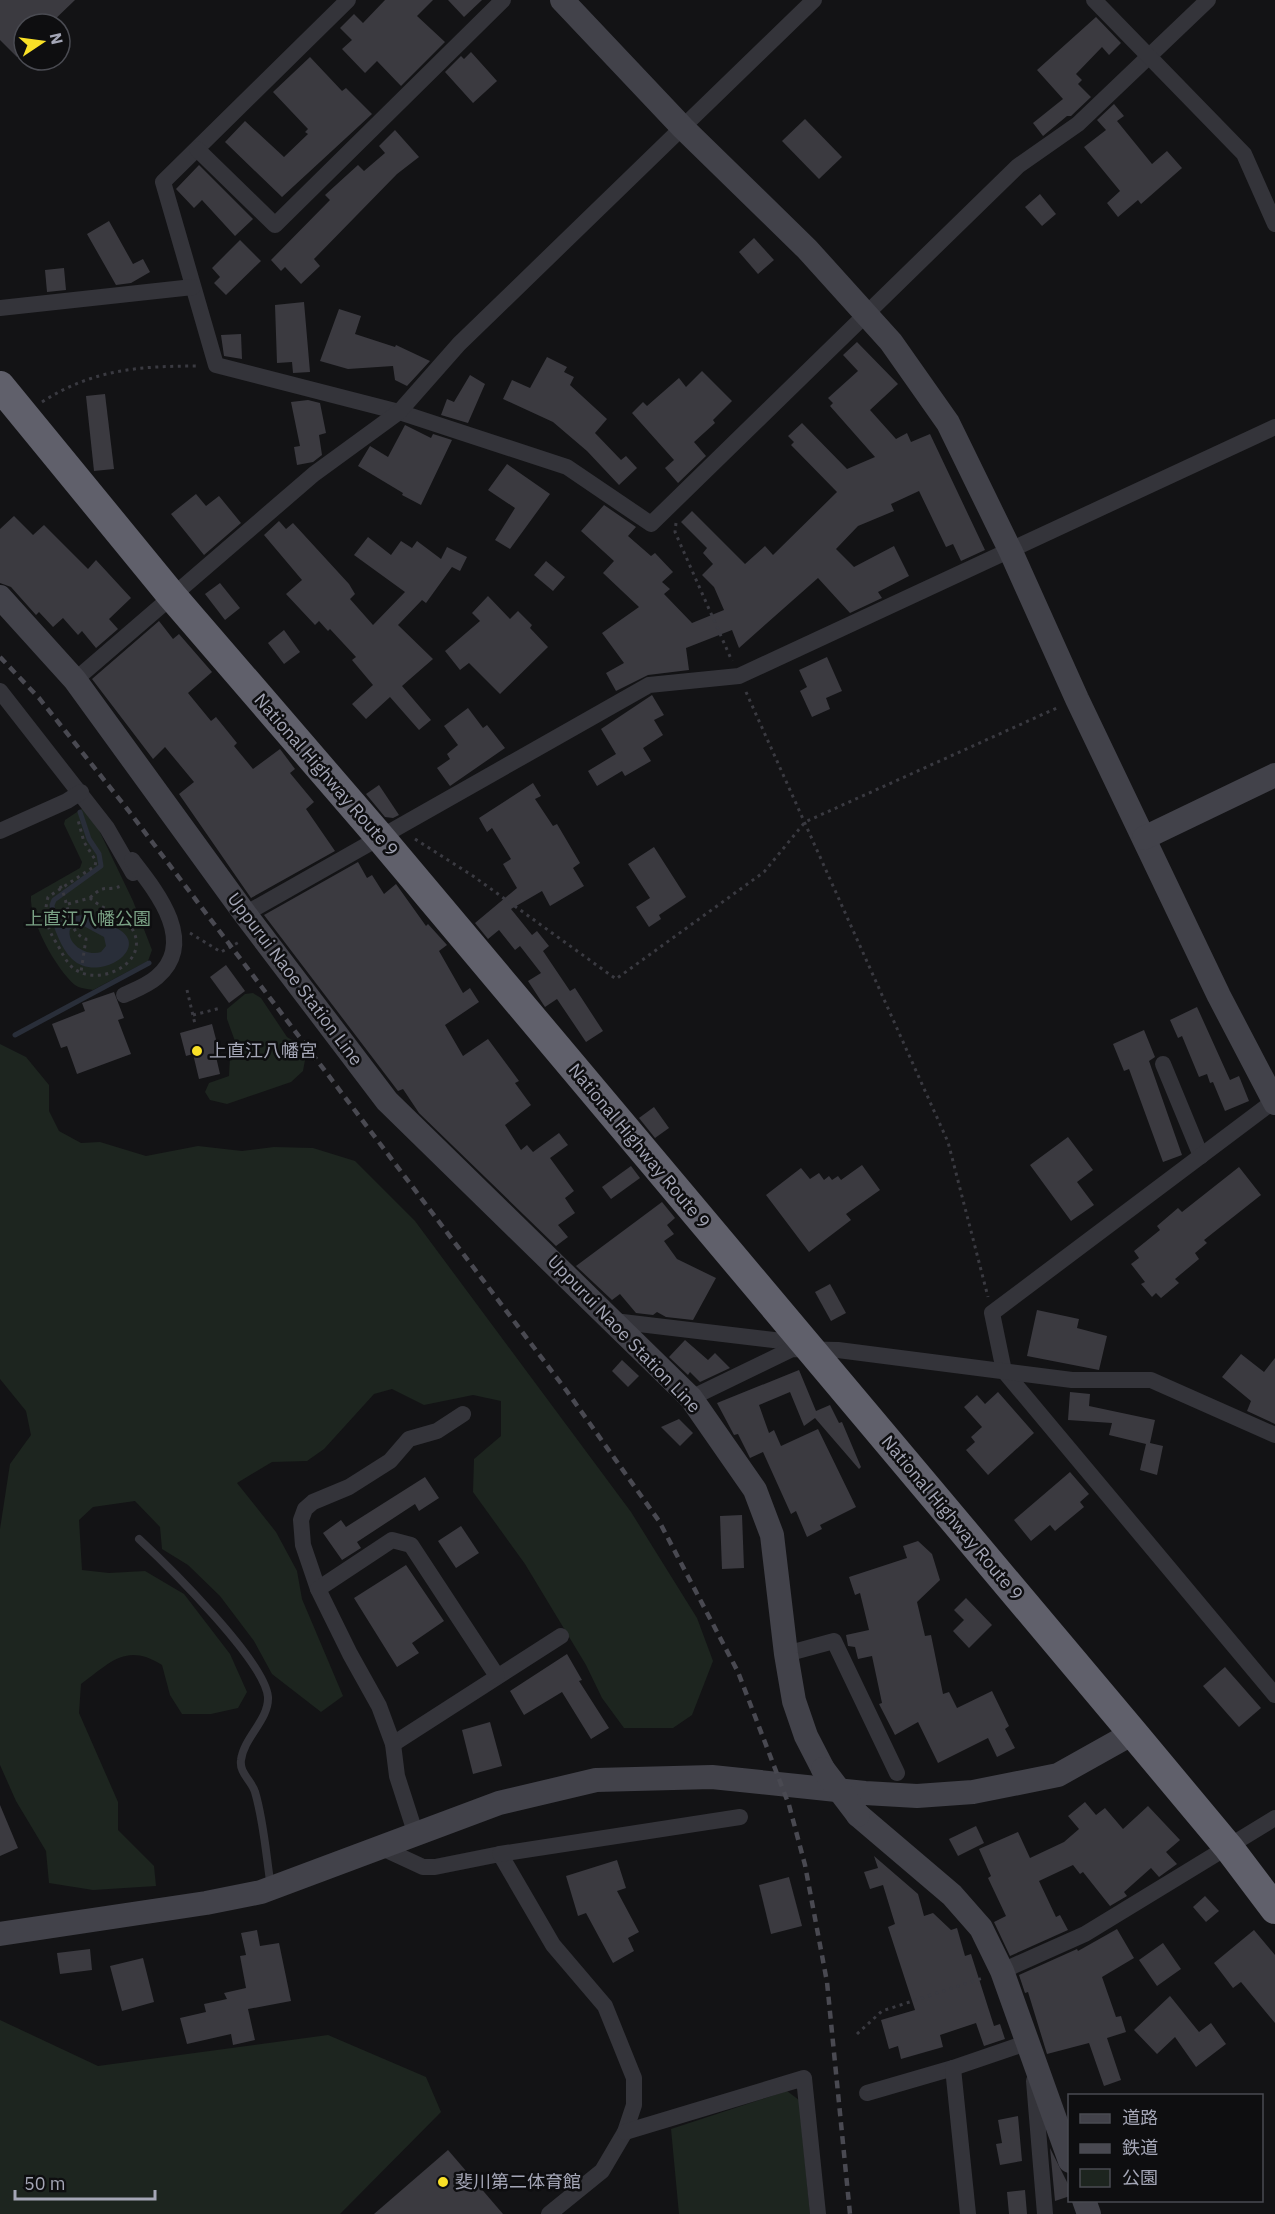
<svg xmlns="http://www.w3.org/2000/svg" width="1275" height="2214" viewBox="0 0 1275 2214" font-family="'IBM Plex Sans','Noto Sans JP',sans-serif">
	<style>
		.green { fill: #1d251f }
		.water { fill: #292e39; fill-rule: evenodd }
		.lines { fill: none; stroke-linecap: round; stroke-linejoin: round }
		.stream { stroke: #292e39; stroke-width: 5 }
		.building { fill: #3b3a40 }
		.path { stroke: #3a3a41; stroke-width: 3; stroke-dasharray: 3 4.5; stroke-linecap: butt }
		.lane { stroke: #34343a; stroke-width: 8 }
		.street { stroke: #34343a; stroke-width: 16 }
		.secondary { stroke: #42424a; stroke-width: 24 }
		.highway { stroke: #60606b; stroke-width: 30 }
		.rail { stroke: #494951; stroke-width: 4.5; stroke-dasharray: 8 6; stroke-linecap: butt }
		.secondary-bridge { stroke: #42424a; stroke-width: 24 }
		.poi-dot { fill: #f9e027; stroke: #0e0e10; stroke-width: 2 }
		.labels { text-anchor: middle; stroke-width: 5; stroke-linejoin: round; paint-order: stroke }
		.street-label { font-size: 18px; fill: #a4a6b6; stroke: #0e0e10 }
		.park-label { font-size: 18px; fill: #7aa285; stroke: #0e0e10 }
		.poi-label { font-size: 18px; fill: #a4a6b6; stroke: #0e0e10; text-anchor: start }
	</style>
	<rect width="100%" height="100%" fill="#131315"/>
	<g class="green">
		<path d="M83,808L96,824L133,901L152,950L148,961L93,990C87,989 79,988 75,985C56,969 29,920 31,896L80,868L82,862L64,824L65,820Z"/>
		<polygon points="253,993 261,998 287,1037 297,1043 305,1060 303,1071 291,1082 227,1104 210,1100 205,1092 209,1083 229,1076 230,1056 236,1044 227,1019 227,1009 245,994"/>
		<path d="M0,1044L26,1057L49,1085V1111L59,1131L81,1143L100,1142L146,1156L198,1146L242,1151L274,1147L313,1148L355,1161L415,1221L631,1512L697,1618L713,1661L692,1715L673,1728H624L602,1698L586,1665L525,1564L473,1492L474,1459L501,1436V1401L473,1395L424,1405L392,1389L374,1394L324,1449L307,1461L272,1462L237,1483L276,1532L297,1571L302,1599L343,1696L321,1712L272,1674L254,1641L220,1596L188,1565L162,1549L160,1527L135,1501L93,1507L79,1520L82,1570L109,1573L145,1571L184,1594L230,1654L247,1692L238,1708L211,1714H182L170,1695L162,1665C126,1642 110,1663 81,1684L79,1713L118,1802V1830L154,1866L156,1886L93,1890L49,1883L46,1851L16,1801L0,1765V1529L10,1464L31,1435L26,1411L0,1379Z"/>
		<polygon points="0,2020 98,2066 328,2035 426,2077 441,2112 340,2214 0,2214"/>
		<polygon points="787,2091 799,2100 810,2214 679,2214 671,2129"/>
	</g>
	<path class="water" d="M55,907L56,916L63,922C68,920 71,918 76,916C84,913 99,921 107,924C162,942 100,986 72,959C61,949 54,927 49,913ZM80,924L104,937L106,946L101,952C87,957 66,944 70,929Z"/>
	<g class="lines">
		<g class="stream">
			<polyline points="53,914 52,905 54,900 101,866 99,854 89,839 80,812"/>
			<polyline points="15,1035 149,963"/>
		</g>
	</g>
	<g class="building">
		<polygon points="0,0 75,0 50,24 24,24 24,50 17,57 0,40"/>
		<polygon points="385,0 433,0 417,16 445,42 401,86 377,61 365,73 342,49 352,40 340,28 354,14 363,23"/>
		<polygon points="448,0 482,0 464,17"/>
		<polygon points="1096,17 1121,43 1109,55 1102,47 1076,74 1082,80 1078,84 1091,97 1071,116 1067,116 1043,136 1033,123 1063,99 1037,70"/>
		<polygon points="471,52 497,81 473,103 445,72 461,56 464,59"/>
		<polygon points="310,57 342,91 346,88 372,114 282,197 225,142 245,121 284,157 308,134 305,132 308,129 273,92"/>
		<polygon points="1114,104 1124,116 1117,121 1152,164 1167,151 1182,168 1141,204 1138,200 1118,217 1107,203 1120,191 1084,147 1106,130 1097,120"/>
		<polygon points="805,119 842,157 819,179 782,141"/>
		<polygon points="395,130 419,157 397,174 314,259 320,266 301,284 285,267 281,271 271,260 330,200 325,195 358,165 364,171 385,153 379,146"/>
		<polygon points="199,165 253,219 235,236 202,200 194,208 176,189"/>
		<polygon points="1040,194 1056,214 1042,226 1025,207"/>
		<polygon points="109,221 133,264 143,259 150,272 131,283 116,285 87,234"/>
		<polygon points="754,238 774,260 758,274 739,252"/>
		<polygon points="240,240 261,261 226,295 214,283 220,277 212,268"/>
		<polygon points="64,268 66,290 47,292 45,270"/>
		<polygon points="304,302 310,372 293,373 292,362 277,363 275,305"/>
		<polygon points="339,309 361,316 355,334 395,347 396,345 430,361 407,386 395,380 393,366 348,369 320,361"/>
		<polygon points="241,334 242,359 224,356 221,335"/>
		<polygon points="857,342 898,384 870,410 896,439 907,433 911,442 930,434 985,550 961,561 953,544 946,547 919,491 891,504 894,511 858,526 836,549 854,567 894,546 909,576 878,592 882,598 850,613 818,578 739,648 732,630 686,648 689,670 648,675 616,691 606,673 624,663 602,633 639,607 603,573 614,561 581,531 604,505 636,527 628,536 651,556 655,553 673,572 662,582 670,589 664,594 692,623 724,610 714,587 702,575 713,564 703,553 707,548 681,522 692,511 745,564 765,546 773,555 837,492 791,445 794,442 788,436 802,423 847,469 875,457 830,406 833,403 828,398 858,371 843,355"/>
		<polygon points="547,357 567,367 564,372 574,377 570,385 607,419 595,433 621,460 626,456 637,468 619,485 587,451 553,422 503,399 512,380 530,388"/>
		<polygon points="702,371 732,401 713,420 715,423 694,442 706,456 678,483 665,468 674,460 632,413 643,402 647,406 679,378 686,387"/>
		<polygon points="470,375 485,384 468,423 441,415 447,399 454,402"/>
		<polygon points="105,394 114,469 94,471 86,396"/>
		<polygon points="308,400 320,403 326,433 319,435 322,455 313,462 297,465 294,447 300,446 291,402"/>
		<polygon points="405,425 431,438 433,434 452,440 421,505 402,495 403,493 358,466 370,446 388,457"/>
		<polygon points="507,464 550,494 510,549 495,540 515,508 488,490"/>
		<polygon points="196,494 206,506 219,496 241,523 204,555 171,514"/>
		<polygon points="14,516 33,535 44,525 88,569 96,560 131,598 109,619 118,629 96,648 82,631 78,635 63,618 53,627 39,612 36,615 11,587 0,583 0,529"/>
		<polygon points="279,521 286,529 293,523 349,584 355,594 350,599 373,625 405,592 354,555 368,537 391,555 401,541 412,548 417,541 441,559 447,547 467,557 460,571 452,567 426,603 422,600 398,625 433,659 402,686 431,720 419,730 390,697 366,719 352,704 373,685 352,660 356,657 330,629 328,631 319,621 315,625 286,594 302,580 264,535"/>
		<polygon points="546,561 565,577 553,591 534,575"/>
		<polygon points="220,583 240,608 225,620 205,594"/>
		<polygon points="488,596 510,619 518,611 532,625 530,628 548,647 500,694 469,663 460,670 445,651 480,621 472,613"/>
		<polygon points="159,621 173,639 179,634 212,672 188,693 211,721 216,717 237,743 234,746 253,769 280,749 295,769 290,773 314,802 306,809 335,851 251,898 179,794 194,782 165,747 153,759 92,679"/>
		<polygon points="284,630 300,652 284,664 268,643"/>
		<polygon points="827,657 842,691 826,698 830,709 812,717 800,691 807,687 799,670"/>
		<polygon points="652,695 664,715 654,720 663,735 643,748 651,761 625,776 622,771 597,786 588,771 616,754 601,729"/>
		<polygon points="468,708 483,728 487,725 505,748 450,786 437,768 450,759 447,754 458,745 444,726"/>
		<polygon points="533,783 541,796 535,799 553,826 557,824 580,863 573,868 584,886 550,906 542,891 511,909 532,935 537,931 549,946 543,951 570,991 575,988 603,1031 586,1042 557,999 545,1007 543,1004 528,981 541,973 520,946 515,950 499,930 488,939 475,923 517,888 503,864 511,859 492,828 487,832 479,818"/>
		<polygon points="379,785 399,815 393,818 385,817 366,794"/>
		<polygon points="654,847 686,897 659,915 661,919 649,927 636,907 650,898 628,864"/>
		<polygon points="358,862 367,878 372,875 384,894 396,884 426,926 428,924 447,945 439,951 463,993 470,988 479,1002 445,1025 463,1056 488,1039 519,1081 515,1083 531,1105 505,1125 521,1150 527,1145 533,1152 559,1133 568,1145 550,1158 574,1191 565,1198 575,1213 558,1225 568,1237 556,1246 419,1113 403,1089 398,1091 264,915"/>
		<polygon points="226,965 245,991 229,1003 210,977"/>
		<polygon points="114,992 124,1018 118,1020 131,1054 77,1074 67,1046 61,1048 52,1024 85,1011 82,1003"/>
		<polygon points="1197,1007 1230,1080 1239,1076 1249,1101 1225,1111 1213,1082 1210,1083 1207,1074 1199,1077 1182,1036 1178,1038 1170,1020"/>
		<polygon points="212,1024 218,1047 214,1048 220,1074 199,1079 193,1054 186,1056 180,1033"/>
		<polygon points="1144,1030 1155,1057 1149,1061 1182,1155 1163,1162 1129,1069 1124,1071 1113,1044"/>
		<polygon points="654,1107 669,1128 655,1138 639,1118"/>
		<polygon points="1068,1137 1093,1170 1077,1182 1094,1205 1071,1221 1030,1165"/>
		<polygon points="862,1165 880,1190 846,1214 851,1220 809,1252 766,1195 801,1168 810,1179 819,1173 824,1180 829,1176 832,1180 838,1176 841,1180"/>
		<polygon points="631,1166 640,1178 611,1199 602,1187"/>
		<polygon points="1239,1167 1261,1195 1204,1240 1207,1243 1195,1253 1199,1259 1175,1279 1179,1283 1161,1298 1156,1293 1152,1297 1141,1284 1145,1282 1131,1264 1139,1258 1134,1251 1160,1230 1157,1226 1178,1208 1182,1212"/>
		<polygon points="662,1202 675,1218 667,1225 674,1234 664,1241 677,1259 716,1278 693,1320 666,1317 657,1312 653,1315 636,1313 620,1294 612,1300 576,1266"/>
		<polygon points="830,1284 846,1313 831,1321 815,1292"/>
		<polygon points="1037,1310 1079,1319 1077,1328 1107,1336 1099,1370 1027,1356"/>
		<polygon points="685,1340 708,1360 715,1353 730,1368 700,1382 690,1372 688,1375 669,1357"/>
		<polygon points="1241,1354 1264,1372 1275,1358 1275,1424 1247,1411 1251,1401 1222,1377"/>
		<polygon points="622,1360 639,1376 628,1387 612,1371"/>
		<polygon points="799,1370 816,1411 830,1405 839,1423 842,1422 861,1467 859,1469 815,1418 804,1426 790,1392 759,1405 769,1433 774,1430 781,1446 818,1429 856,1507 820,1525 822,1529 807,1537 796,1511 791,1514 763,1452 750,1458 738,1434 734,1435 717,1403"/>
		<polygon points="998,1392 1034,1433 988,1475 966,1450 975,1442 971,1437 982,1427 964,1407 977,1395 985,1404"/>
		<polygon points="1070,1392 1090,1394 1089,1406 1155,1420 1150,1443 1163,1446 1157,1475 1140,1470 1146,1444 1109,1435 1112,1423 1068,1420"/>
		<polygon points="679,1419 693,1433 680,1446 661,1427"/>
		<polygon points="1070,1472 1089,1494 1080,1502 1084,1507 1055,1531 1050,1525 1031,1541 1014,1520"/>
		<polygon points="425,1477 439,1498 419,1511 415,1504 357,1542 361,1548 342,1560 323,1533 341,1520 346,1527"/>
		<polygon points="742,1515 744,1568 722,1569 720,1516"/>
		<polygon points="461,1526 479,1553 456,1568 438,1541"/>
		<polygon points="918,1541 932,1554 940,1580 917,1602 925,1636 931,1635 943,1694 949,1692 957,1708 992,1691 1009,1726 1005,1729 1015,1748 997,1757 988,1738 938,1763 918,1722 895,1735 879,1704 882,1703 872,1656 858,1659 855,1647 848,1646 846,1635 869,1630 860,1593 855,1595 849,1577 907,1558 903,1546"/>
		<polygon points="406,1565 444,1621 412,1643 419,1653 397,1667 354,1598"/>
		<polygon points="966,1598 992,1625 969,1648 953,1631 964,1620 954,1610"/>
		<polygon points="567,1654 582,1680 579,1681 609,1728 591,1739 562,1692 524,1715 510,1691"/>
		<polygon points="1225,1667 1261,1708 1239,1727 1203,1686"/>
		<polygon points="490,1722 502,1766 473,1774 462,1730"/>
		<polygon points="1085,1802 1096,1815 1105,1808 1123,1829 1148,1806 1180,1840 1166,1852 1177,1864 1159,1877 1151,1868 1124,1892 1127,1896 1110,1906 1083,1872 1080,1874 1073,1865 1039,1881 1056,1917 1060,1915 1068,1930 1010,1956 994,1922 1006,1916 988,1878 991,1876 979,1849 1018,1832 1030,1858 1064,1842 1079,1829 1068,1816"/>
		<polygon points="0,1805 18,1848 0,1856"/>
		<polygon points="976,1826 984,1843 958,1856 949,1839"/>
		<polygon points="874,1856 918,1894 924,1916 933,1913 951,1930 957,1928 965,1956 971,1954 994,2026 1000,2024 1005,2039 984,2046 976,2023 940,2035 943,2047 901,2059 898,2046 889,2049 881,2020 915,2010 888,1927 895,1924 883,1885 870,1889 864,1872 878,1868"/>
		<polygon points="617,1860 626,1888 617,1891 639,1932 628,1938 634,1951 613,1963 586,1913 578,1916 566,1876"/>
		<polygon points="789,1877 802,1926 771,1934 759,1885"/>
		<polygon points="1205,1896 1219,1911 1206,1922 1193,1907"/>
		<polygon points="1117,1929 1134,1958 1102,1977 1116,2017 1121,2016 1126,2032 1107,2038 1121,2080 1104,2086 1089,2043 1047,2054 1028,1992 1025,1993 1019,1975 1077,1949 1078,1951"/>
		<polygon points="257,1930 260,1946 279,1943 291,2001 248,2009 255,2040 233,2045 231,2034 187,2044 180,2018 206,2012 204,2004 227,1999 224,1993 246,1988 240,1956 246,1955 241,1933"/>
		<polygon points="1254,1930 1275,1955 1275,2023 1241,1982 1233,1988 1214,1963"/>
		<polygon points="1163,1943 1181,1969 1157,1986 1139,1960"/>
		<polygon points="90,1949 92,1970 60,1974 57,1953"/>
		<polygon points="143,1958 154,2002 122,2011 110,1966"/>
		<polygon points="1170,1996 1199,2032 1211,2023 1226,2044 1196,2067 1175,2037 1157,2054 1134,2030"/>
		<polygon points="1018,2116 1022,2161 1000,2165 996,2144 1002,2143 998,2120"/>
		<polygon points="1050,2148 1070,2188 1070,2196 1055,2201"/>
		<polygon points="448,2150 503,2214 374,2214"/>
		<polygon points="1025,2190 1027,2214 1009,2214 1007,2192"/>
	</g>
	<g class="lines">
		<g class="path">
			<path d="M42,402C93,369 140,366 199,366"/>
			<polyline points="676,523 675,532 732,661"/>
			<polyline points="746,692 948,1142 988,1297"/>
			<polyline points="415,839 473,876 616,979 764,872 805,822 1059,707"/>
			<path d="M60,886C70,904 67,933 86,939L81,972"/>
			<path d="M90,898C106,882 106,893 123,885"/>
			<path d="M68,904L90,898C103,910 121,913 131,927C153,960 103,987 76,970C67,965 62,952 57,944C47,928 43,916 48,897L95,866L96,861L84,842L78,820"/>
			<polyline points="190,933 221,952 241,941"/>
			<polyline points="187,990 195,1024"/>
			<polyline points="193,1015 221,1008"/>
			<polyline points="857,2034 882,2011 983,1978"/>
		</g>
		<path class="lane" d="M139,1539C167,1565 265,1661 268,1697C269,1720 244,1737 241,1760C239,1773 252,1781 255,1792C264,1822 266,1856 271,1887"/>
		<g class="street">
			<polyline points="348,0 163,182 216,365 399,412 567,467 651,524 1018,166 1078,124 1208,0"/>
			<polyline points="1094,0 1244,154 1275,224"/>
			<polyline points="197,149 275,225 503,0"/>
			<polyline points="0,308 193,287"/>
			<polyline points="75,680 314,474 399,412 459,344 814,0"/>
			<polyline points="0,691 107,828 133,873"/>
			<polyline points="0,831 67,801 81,792"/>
			<polyline points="245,914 649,685 739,676 1275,427"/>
			<path d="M124,995C135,990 148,985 157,977C198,942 156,891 132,860"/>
			<polyline points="1163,1064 1201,1156"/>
			<polyline points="1274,1101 992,1313 1004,1371 1275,1695"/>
			<polyline points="614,1321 782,1341 792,1349"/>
			<polyline points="691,1398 792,1349 838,1350 1072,1380 1151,1380 1275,1435"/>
			<polyline points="318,1589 303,1545 301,1520 305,1509 313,1502 349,1487 390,1461 409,1439 437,1431 463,1414"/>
			<polyline points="786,1654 834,1641 897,1773"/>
			<polyline points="393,1744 561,1636"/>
			<polyline points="416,1835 397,1776 393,1744 379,1706 350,1654 318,1589 392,1540 411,1545 497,1676"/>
			<polyline points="382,1848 423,1867 435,1867 500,1854 553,1945 605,2006 634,2078 634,2105 625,2132 602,2171 549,2214"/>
			<polyline points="500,1854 740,1817"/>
			<polyline points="1002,1971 1085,1934 1275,1818"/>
			<polyline points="1034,2081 1045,2214"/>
			<polyline points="867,2093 953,2068"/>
			<polyline points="625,2132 804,2078 818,2214"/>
			<polyline points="968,2214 953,2068 1026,2043"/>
		</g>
		<g class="secondary">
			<polyline points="562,0 683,128 807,249 891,342 948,423 1011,552 1077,699 1219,996 1275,1103"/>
			<polyline points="0,597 75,680 245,914 387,1101 691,1398 755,1490 772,1535 786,1654 794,1701 806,1736 823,1769"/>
			<polyline points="1144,838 1275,775"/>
			<polyline points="858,1815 952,1895 981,1928 1002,1971 1070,2161"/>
			<polyline points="0,1934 206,1903 261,1892 499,1803 596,1780 712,1777 865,1793 917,1796 973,1792 1058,1775 1133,1733"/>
			<polyline points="1084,2200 1089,2214"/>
		</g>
		<polyline class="highway" points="0,386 172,596 379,836 1133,1733 1229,1848 1275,1909"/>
		<polyline class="rail" points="0,657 39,698 128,810 566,1390 659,1521 738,1672 789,1805 805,1865 827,1982 850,2214"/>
		<polyline class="secondary-bridge" points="823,1769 858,1815"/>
	</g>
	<g class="poi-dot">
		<circle cx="197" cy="1051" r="6"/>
		<circle cx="443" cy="2182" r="6"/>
	</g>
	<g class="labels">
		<g class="street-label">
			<text transform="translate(326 775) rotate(49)" y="6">National Highway Route 9</text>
			<text transform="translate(295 979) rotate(53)" y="6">Uppurui Naoe Station Line</text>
			<text transform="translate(639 1146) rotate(50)" y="6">National Highway Route 9</text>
			<text transform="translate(624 1334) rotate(46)" y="6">Uppurui Naoe Station Line</text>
			<text transform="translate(952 1518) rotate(50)" y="6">National Highway Route 9</text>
		</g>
		<g class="park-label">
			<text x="88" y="925">上直江八幡公園</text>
		</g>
		<g class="poi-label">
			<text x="209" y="1057">上直江八幡宮</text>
			<text x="455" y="2188">斐川第二体育館</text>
		</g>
	</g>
	<rect x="1068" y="2094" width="195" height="108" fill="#0e0e10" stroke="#4a4b52" stroke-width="1.5"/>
	<rect x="1080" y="2114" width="30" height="9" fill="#42424a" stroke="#4a4b52" stroke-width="1.5"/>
	<text x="1122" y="2124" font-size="18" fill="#a4a6b6">道路</text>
	<rect x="1080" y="2144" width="30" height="9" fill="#494951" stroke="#4a4b52" stroke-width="1.5"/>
	<text x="1122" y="2154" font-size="18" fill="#a4a6b6">鉄道</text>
	<rect x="1080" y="2169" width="30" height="18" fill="#1d251f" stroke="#4a4b52" stroke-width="1.5"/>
	<text x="1122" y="2184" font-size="18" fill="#a4a6b6">公園</text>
	<g transform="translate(42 42) rotate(77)"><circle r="28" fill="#0e0e10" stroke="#4a4b52" stroke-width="1.5"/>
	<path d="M0-4.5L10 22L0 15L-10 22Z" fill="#f9e027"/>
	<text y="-9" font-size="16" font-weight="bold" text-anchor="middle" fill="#a4a6b6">N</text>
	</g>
	<path d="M15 2190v9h140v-9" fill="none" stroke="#a4a6b6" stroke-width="3"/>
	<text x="24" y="2190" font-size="18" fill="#a4a6b6" stroke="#0e0e10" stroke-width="4.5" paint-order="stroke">50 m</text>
</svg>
